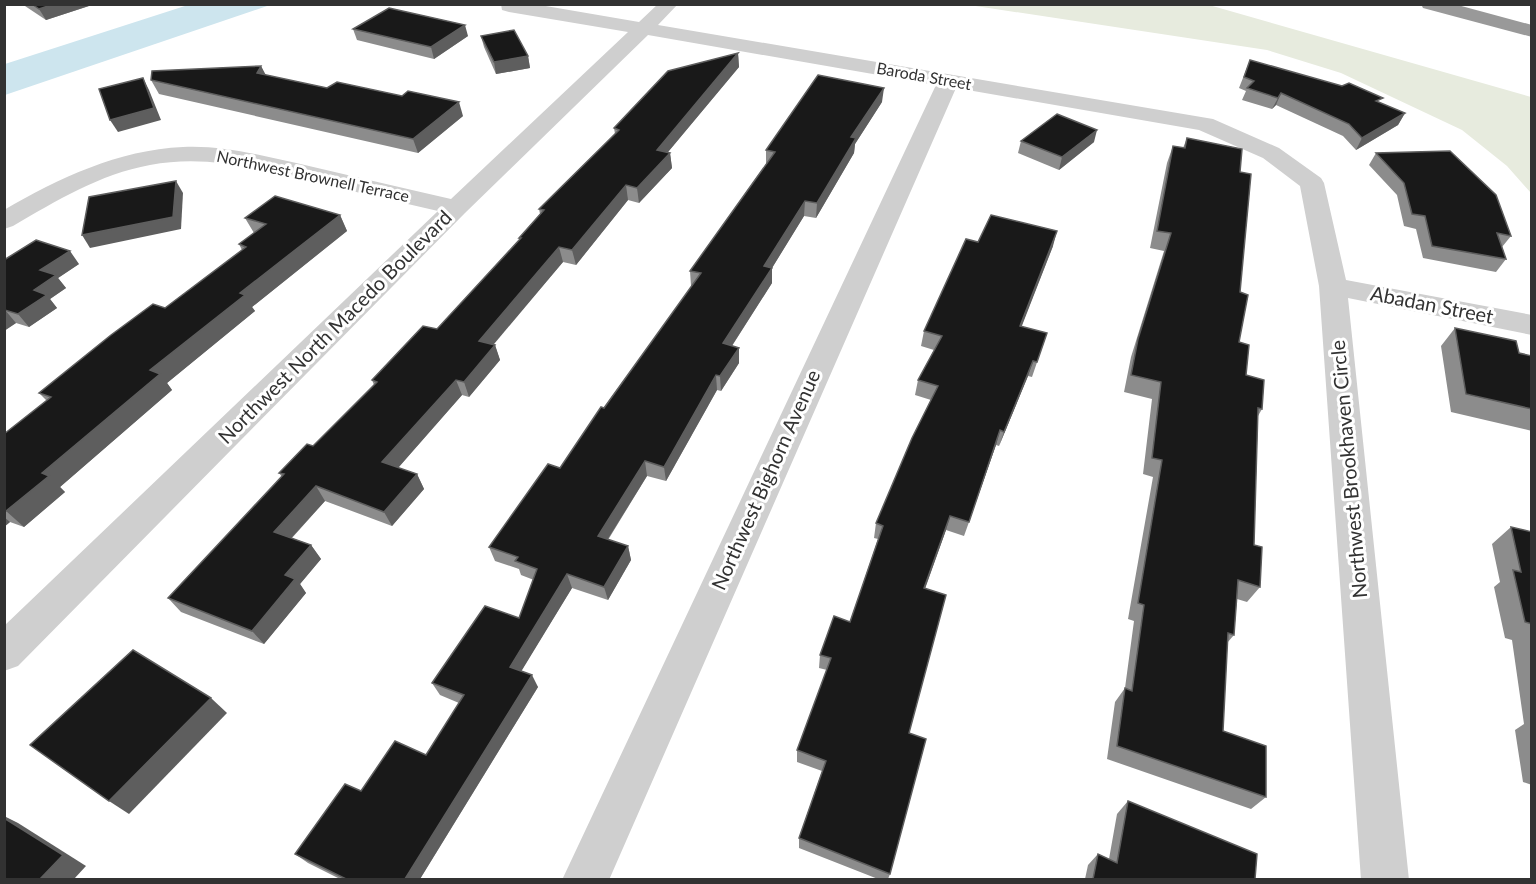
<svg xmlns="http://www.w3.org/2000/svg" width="1536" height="884" viewBox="0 0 1536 884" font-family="Lato,sans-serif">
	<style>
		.green { fill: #e7ebde }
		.water { fill: #cde5ee }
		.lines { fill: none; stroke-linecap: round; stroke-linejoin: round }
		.street { fill: #cfcfcf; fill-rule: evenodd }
		.highway { fill: #999; fill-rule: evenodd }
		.wall { fill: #8c8c8c }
		.shaded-wall { fill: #5e5e5e }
		.building { fill: #191919; stroke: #5e5e5e; stroke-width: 1.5 }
		.labels { text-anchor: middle; stroke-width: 6; stroke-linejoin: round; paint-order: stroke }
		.far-street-label { font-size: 16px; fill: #323232; stroke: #fff }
		.street-label { font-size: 20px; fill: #323232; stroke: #fff }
	</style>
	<rect width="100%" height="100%" fill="#fff"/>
	<polygon class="green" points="969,5 1209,5 1531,97 1531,193 1507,166 1462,130 1341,73 1267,50"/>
	<polygon class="water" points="188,5 270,5 5,95 5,64"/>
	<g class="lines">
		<path class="street" d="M501,4H534L639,22L658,4H678L658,25L1213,119L1279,148L1321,178L1324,183L1346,280L1532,315V335L1348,298L1409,880H1361L1319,286L1300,186L1263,158L1199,130L956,88L609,880H562L936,85L648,35L465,213L18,666L4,671V626L438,211C396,201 355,192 313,182C260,169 206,154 150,165C100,174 56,201 13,226L4,229V210C59,178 118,150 183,147C226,145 267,157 309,166C356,177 403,188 451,199L628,32L509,12L502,10Z"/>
		<polygon class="highway" points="1421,4 1454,4 1532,25 1532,37 1423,8"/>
	</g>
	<g class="wall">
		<polygon points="22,4 95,4 46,20"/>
		<polygon points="353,29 468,36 434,59 357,40"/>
		<polygon points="481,36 528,56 530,68 496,74 484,47"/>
		<polygon points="738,53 739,67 668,152 670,153 672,168 639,203 628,200 576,265 563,262 493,344 495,345 500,360 469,397 462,395 398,468 417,474 424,489 392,526 325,501 292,538 311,545 321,559 300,584 306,593 264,644 181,612 168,598 282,477 279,473 313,446 374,385 372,380 437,329 519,240 519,238 540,214 539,209 615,134 614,128"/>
		<polygon points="1250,60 1380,103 1405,113 1398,125 1356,150 1343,136 1276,105 1272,109 1242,100 1246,91 1239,88"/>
		<polygon points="261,66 265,75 463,116 418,153 159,94 151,80"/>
		<polygon points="882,102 855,144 854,153 816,218 804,216 772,268 772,283 732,346 739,348 739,363 721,391 717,390 666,481 647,476 608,540 628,546 631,560 608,600 572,588 521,671 538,687 420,879 340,879 308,863 295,854 361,791 426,755 459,703 440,695 432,683 519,618 534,580 521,575 519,569 495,561 489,547 560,468 692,286 691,286 690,271 766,164 766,150"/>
		<polygon points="1187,138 1240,172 1239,342 1246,375 1262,409 1258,416 1254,545 1260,587 1247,602 1237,599 1234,635 1227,643 1223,731 1266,797 1251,809 1107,759 1115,702 1125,688 1134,621 1128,619 1153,477 1143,474 1152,399 1124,392 1131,357 1164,251 1150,248 1167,163 1173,146 1183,148"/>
		<polygon points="1021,141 1094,142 1059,170 1018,153"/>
		<polygon points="1376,153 1511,236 1502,247 1506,259 1496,272 1423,258 1416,229 1404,226 1397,195 1369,165"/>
		<polygon points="340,215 347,231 252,307 255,311 167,383 172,390 60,487 65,492 24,527 10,522 4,527 4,434 47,401 39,393 165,308 242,250 239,244 254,233 245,218"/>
		<polygon points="978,242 1053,246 1021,327 1047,333 1032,377 1028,376 999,446 996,445 964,536 946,530 925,589 909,733 890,874 888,879 878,879 799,848 799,838 822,771 797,762 797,750 827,670 819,668 820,655 850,622 878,539 874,538 876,523 931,400 915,395 918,380 934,350 921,346 924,331"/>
		<polygon points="4,260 79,264 58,278 66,288 50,299 57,308 29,327 16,323 4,331"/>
		<polygon points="1455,328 1519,353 1532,356 1532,431 1451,412 1441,346"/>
		<polygon points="1511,527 1532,532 1532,785 1523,782 1515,730 1524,724 1512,640 1505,638 1494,587 1500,582 1492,544"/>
		<polygon points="1128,801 1255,879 1085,879 1088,865 1098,854 1109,859 1117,814"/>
	</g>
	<g class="shaded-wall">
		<polygon points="54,4 95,4 46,20 39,9"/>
		<polygon points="465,25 468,36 434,59 431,47"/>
		<polygon points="738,53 739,67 658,164 657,150"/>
		<polygon points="528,56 530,68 496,74 494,62"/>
		<polygon points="261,66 268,79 257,73"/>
		<polygon points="143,78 149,90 161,120 118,132 110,120"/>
		<polygon points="884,88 882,102 855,144 854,153 816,218 817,203 851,137"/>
		<polygon points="1281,93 1276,105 1272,109 1278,98"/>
		<polygon points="459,102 463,116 418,153 413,139"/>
		<polygon points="1405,113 1398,125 1356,150 1362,138"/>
		<polygon points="1097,130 1094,142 1059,170 1062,157"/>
		<polygon points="670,153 672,168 639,203 637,188"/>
		<polygon points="176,181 183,193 181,229 90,248 82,235"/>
		<polygon points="626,185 628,200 576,265 572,250"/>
		<polygon points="805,201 804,216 772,268 772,283 724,358 723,343 764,266"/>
		<polygon points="340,215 347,231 252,307 255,311 167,383 172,390 60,487 65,492 24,527 6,511 42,473 150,370 240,293"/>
		<polygon points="1057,231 1053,246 1016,341 1020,326"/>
		<polygon points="559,247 563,262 484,356 479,341"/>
		<polygon points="70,251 79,264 58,278 66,288 50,299 57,308 29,327 18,314 34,290 40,270"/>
		<polygon points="5,310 16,323 4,331 4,311"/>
		<polygon points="495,345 500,360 469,397 464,382"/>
		<polygon points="739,348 739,363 721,391 720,376"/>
		<polygon points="1033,361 1028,376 999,446 1004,432"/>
		<polygon points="716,375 717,390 666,481 664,467"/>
		<polygon points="456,380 462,395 390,477 382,462"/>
		<polygon points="1000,430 996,445 964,536 969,522"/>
		<polygon points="645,461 647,476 601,550 598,536"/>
		<polygon points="417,474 424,489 392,526 384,512"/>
		<polygon points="316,486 325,501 284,546 274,532"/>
		<polygon points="950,516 946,530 920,602 924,588"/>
		<polygon points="4,517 10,522 4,527"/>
		<polygon points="311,545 321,559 300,584 306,593 264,644 252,631 285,575"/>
		<polygon points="628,546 631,560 608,600 604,587"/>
		<polygon points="567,574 572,588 516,680 510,667"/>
		<polygon points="532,675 538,687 420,879 405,879"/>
		<polygon points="211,698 227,713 129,814 109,801"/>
		<polygon points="4,816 18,823 86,866 74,879 40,879"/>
	</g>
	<g class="building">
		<polygon points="32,4 54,4 39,9"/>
		<polygon points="389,8 465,25 431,47 353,29"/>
		<polygon points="514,30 528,56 494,62 481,36"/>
		<polygon points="738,53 657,150 670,153 637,188 626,185 572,250 559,247 479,341 495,345 464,382 456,380 382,462 417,474 384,512 316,486 274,532 311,545 285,575 295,579 252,631 168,598 284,474 279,473 307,444 313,446 377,382 372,380 423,326 437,329 521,238 519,238 544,210 539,209 619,130 614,128 668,71"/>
		<polygon points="1250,60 1342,86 1349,83 1383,98 1376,101 1405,113 1362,138 1349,124 1281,93 1278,98 1247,88 1254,81 1244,77"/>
		<polygon points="261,66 257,73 327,88 337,82 402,96 408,91 459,102 413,139 151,80 152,71"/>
		<polygon points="818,75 884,88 851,137 856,138 817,203 805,201 764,266 772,268 723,343 739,348 720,376 716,375 664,467 645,461 598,536 628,546 604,587 567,574 510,667 532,675 405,879 346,879 295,854 345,784 361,791 395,741 426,755 464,695 432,683 485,606 519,618 537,569 515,561 518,557 489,547 548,464 560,468 601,407 604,408 701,273 690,271 775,152 766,150"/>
		<polygon points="143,78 154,108 110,120 99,89"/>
		<polygon points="1057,114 1097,130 1062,157 1021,141"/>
		<polygon points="1187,138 1242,149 1240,172 1251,174 1240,292 1248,295 1239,342 1249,345 1246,375 1264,380 1262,409 1258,408 1254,545 1262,547 1260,587 1238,580 1234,635 1228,633 1223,731 1266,746 1266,797 1117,746 1125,688 1132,691 1144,605 1138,603 1162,460 1152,458 1161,382 1131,375 1138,339 1171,233 1157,231 1173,146 1185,148"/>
		<polygon points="1450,151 1496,195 1511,236 1497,233 1506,259 1432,246 1425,216 1412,214 1404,183 1376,153"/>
		<polygon points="176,181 173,217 82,235 89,197"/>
		<polygon points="275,196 340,215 240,293 245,295 150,370 160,374 42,473 49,476 6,511 4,511 4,434 51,397 39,393 111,335 153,304 165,308 246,247 239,244 266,224 245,218"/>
		<polygon points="991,215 1057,231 1020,326 1047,333 1037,362 1033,361 1004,432 1000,430 969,522 950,516 924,588 946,595 909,733 926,739 890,874 799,838 826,761 797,750 831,658 820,655 834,616 850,622 883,526 876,523 912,438 938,386 918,380 942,336 924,331 966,239 978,242"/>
		<polygon points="36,240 70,251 40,270 56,275 34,290 47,295 18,314 5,310 4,311 4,260"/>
		<polygon points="1455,328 1516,341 1519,353 1532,356 1532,409 1466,394"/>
		<polygon points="1511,527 1532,532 1532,624 1525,622 1513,570 1521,572"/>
		<polygon points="133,650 211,698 109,801 30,745"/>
		<polygon points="1128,801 1257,854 1255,879 1093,879 1098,854 1117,863"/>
		<polygon points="4,818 63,855 40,879 4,879"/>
	</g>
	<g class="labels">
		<g class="far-street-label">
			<text transform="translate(924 76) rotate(10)" y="6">Baroda Street</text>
			<text transform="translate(313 176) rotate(12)" y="6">Northwest Brownell Terrace</text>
		</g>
		<g class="street-label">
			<text transform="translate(1432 305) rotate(11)" y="7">Abadan Street</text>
			<text transform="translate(335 327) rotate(-45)" y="7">Northwest North Macedo Boulevard</text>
			<text transform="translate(1349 469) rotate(-95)" y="7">Northwest Brookhaven Circle</text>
			<text transform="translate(766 480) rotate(-66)" y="7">Northwest Bighorn Avenue</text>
		</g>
	</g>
	<rect width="1536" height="884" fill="none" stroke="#323232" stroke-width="12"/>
</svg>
